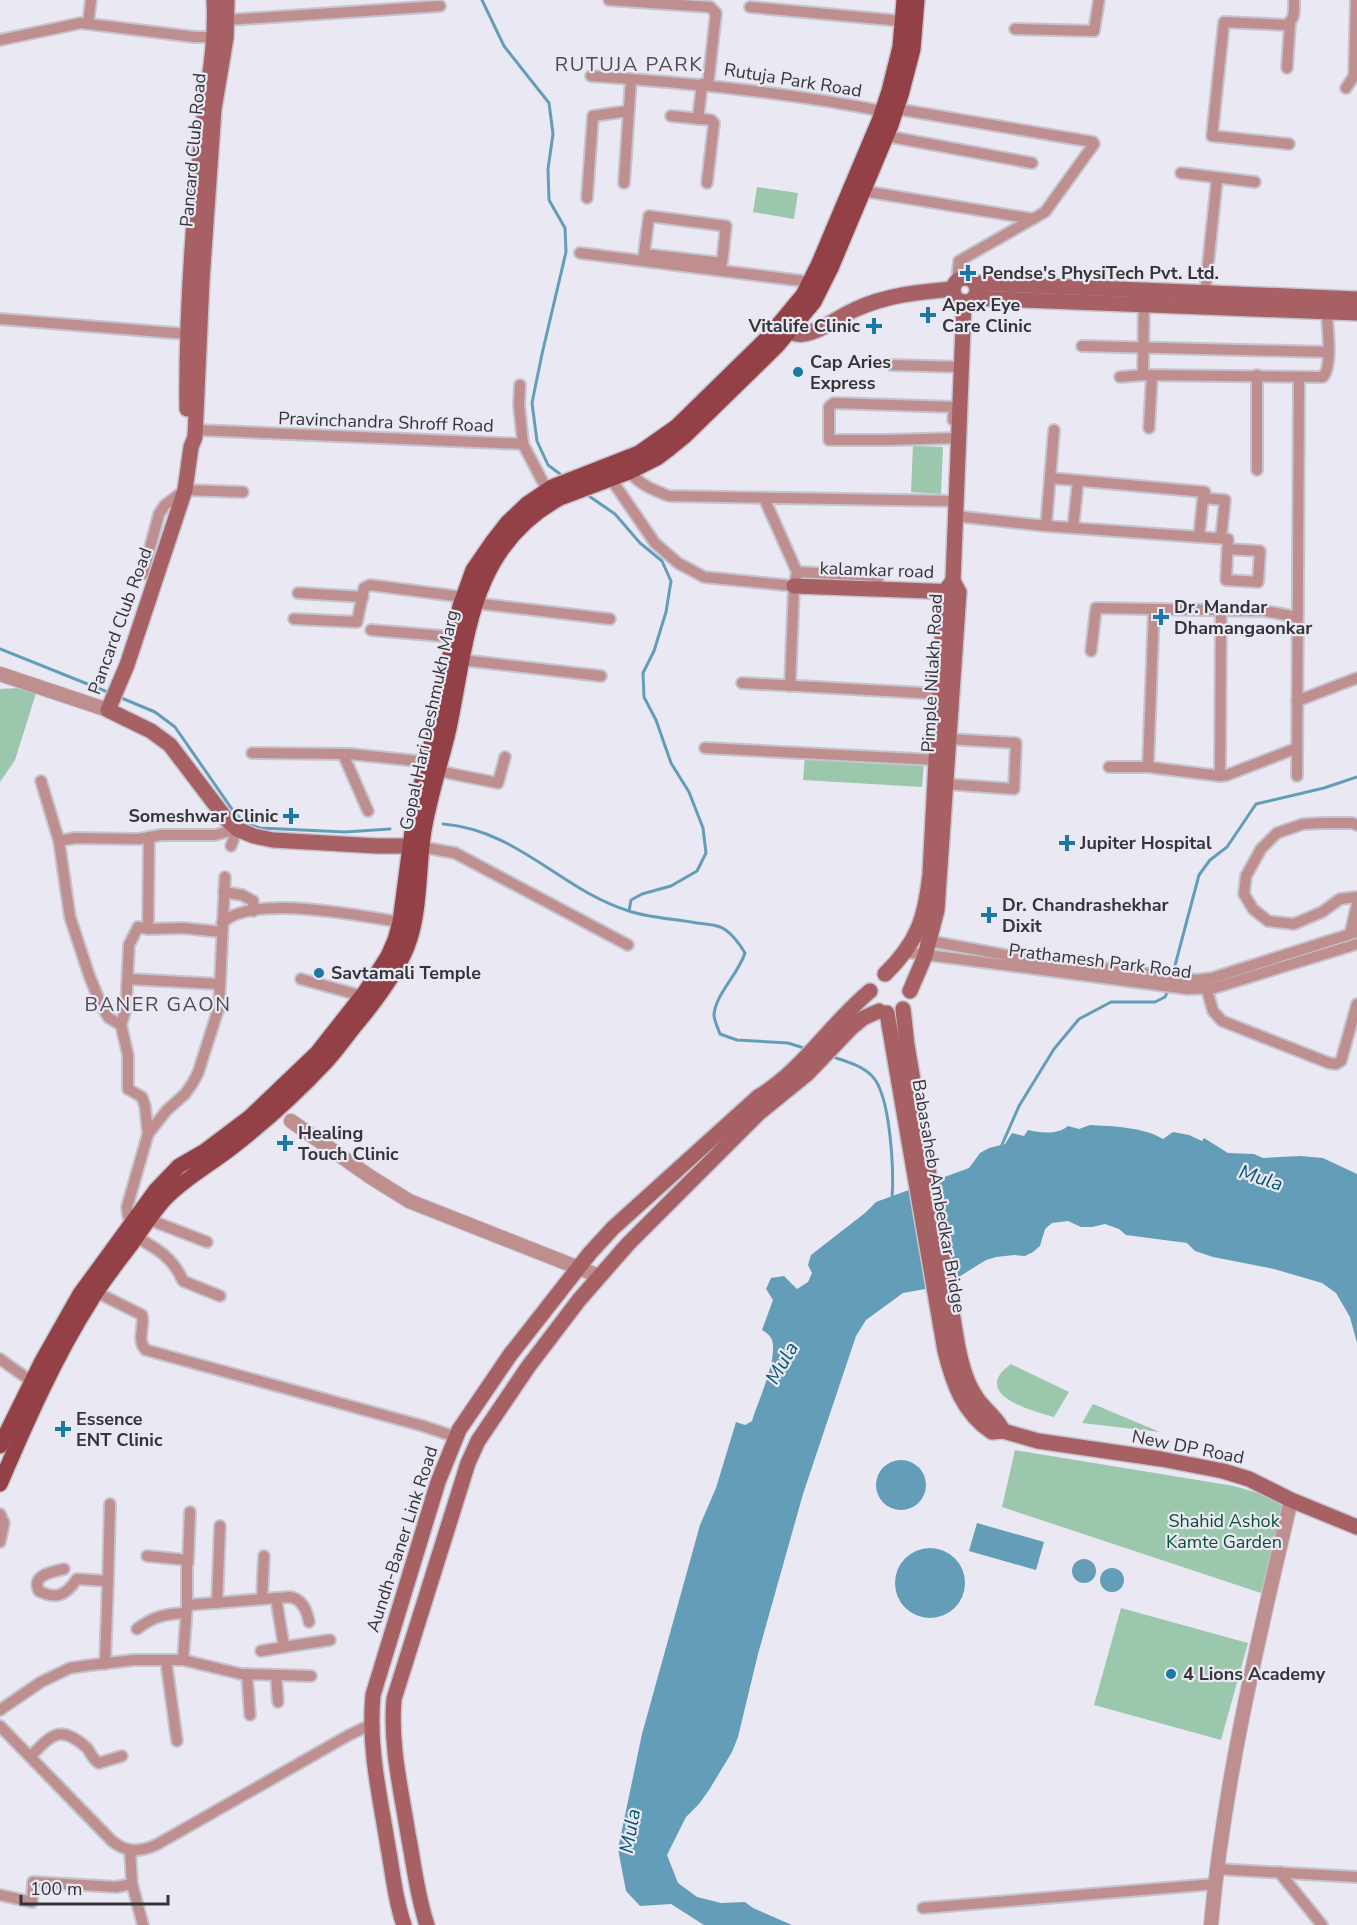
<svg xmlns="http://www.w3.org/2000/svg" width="1357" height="1925" font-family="'Nunito Sans',sans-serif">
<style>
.green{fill:#9bc8ad}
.water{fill:#639db8}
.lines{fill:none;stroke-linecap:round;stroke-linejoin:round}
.stream{stroke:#639db8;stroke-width:3}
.minor-casing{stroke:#c5c4ce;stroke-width:14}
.tertiary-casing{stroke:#c5c4ce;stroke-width:16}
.secondary-casing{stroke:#c5c4ce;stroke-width:18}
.primary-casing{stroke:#c5c4ce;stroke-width:18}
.minor{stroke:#bf8e8f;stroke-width:10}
.tertiary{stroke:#bf8e8f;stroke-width:14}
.secondary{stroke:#a76164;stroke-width:15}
.primary{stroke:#934046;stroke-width:15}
.poi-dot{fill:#1978a5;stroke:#e9e8f3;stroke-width:2}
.labels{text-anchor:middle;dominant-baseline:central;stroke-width:4.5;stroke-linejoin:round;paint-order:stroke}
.street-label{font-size:18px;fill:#353539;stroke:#e9e8f3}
.poi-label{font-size:18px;font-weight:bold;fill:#353539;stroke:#e9e8f3;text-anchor:start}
.park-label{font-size:18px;fill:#094e31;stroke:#e9e8f3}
.neighbourhood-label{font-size:20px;letter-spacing:1.5px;fill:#4b4b54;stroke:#e9e8f3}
.water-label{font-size:20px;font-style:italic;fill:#065673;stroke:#e9e8f3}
</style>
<rect width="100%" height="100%" fill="#e9e8f3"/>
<g class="green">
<path d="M757,187L798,193L794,219L753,212Z"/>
<path d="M913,446L943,447L941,494L911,492Z"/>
<path d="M38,687L15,760L0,782V689Z"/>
<path d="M805,755L924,761L922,787L803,780Z"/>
<path d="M1011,1364L1069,1392L1054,1417C1032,1411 969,1394 1011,1364Z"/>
<path d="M1093,1404L1160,1432L1082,1423Z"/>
<path d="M1015,1450L1234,1486L1285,1501L1261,1593L1002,1507Z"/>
<path d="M1121,1608L1248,1643L1221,1740L1094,1705Z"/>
</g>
<g class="water">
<path d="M1090,1125C1111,1126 1144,1127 1163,1139L1173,1132L1189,1135L1202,1141L1204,1138L1228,1153L1254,1154L1263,1158L1300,1156L1323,1158L1357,1174V1343L1350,1317L1336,1293L1322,1283L1274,1269L1213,1257L1195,1251L1187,1243L1126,1235L1119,1229L1105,1224L1092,1227H1081L1068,1221L1052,1223L1045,1229L1040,1246L1033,1252L1025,1256L1014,1255L996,1257L986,1260L957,1278L931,1288L903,1293L866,1320L856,1336L803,1494L758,1654L738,1737L732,1752L709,1790L699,1804L686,1817L667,1855L678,1883L697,1897L721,1903L745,1902L753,1908L792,1925H704L671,1904L640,1906L626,1891L618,1849L642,1734L700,1525L716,1488L736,1422L745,1425L752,1421C758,1401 778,1359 772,1340C770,1335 767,1333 762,1330L773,1300L766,1289L771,1278L784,1276L797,1289L808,1282L812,1273L808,1265L811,1255L865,1213L876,1202L969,1168L980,1153L989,1148L1005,1144L1012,1133L1024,1136L1028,1130C1040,1133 1058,1135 1068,1126L1079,1129Z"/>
<circle cx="901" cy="1485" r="25"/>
<path d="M977,1523L1044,1542L1036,1570L969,1551Z"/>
<circle cx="930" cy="1583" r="35"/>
<circle cx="1084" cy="1571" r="12"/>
<circle cx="1112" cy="1580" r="12"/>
</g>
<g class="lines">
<g class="stream">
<path d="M482,0L504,46L549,103L553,134L548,169L549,200L565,228L566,252L542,354L532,403L537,441L548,465L564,477"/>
<path d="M586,494L615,514L640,543L662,561L671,581L666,612L654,651L643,673L644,697L656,720L671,763L689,792L703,828L706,853L697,871L671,886L642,894L631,900L629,911"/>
<path d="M0,649L110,693"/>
<path d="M119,697L155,712L175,727L234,812L245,823L260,828L345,832L390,829"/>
<path d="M443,824C518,830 561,890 629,911C650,918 675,919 697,923C704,924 713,924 720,927C729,930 740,944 745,953C739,973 715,995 714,1015C714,1020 718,1028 720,1034L737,1040L788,1043L807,1049"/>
<path d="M1173,973L1199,875L1210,860L1227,847L1256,804L1324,788L1357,777"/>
<path d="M830,1056C845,1061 861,1065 872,1076C891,1095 894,1173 892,1199"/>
<path d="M1001,1147L1019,1106L1054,1049L1079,1019L1111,1002H1155L1165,997L1169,988"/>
</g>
<defs>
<g id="minor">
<path d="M609,0L710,7L716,13L708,85"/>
<path d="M750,7L902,21"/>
<path d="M227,20L440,6"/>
<path d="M88,24L91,0"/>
<path d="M1015,29L1094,31L1099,0"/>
<path d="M0,40L81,23L195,37H219"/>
<path d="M1287,68L1290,23"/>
<path d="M591,76C689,83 785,92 882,111"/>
<path d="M1346,88L1354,76L1356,0"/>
<path d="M897,109L1093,142L1094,144L1045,212L959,261L957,280"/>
<path d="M671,116L711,120L714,123L707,183"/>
<path d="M698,119L702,84"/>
<path d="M886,136L1032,163"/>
<path d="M1289,144L1212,136L1224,22L1285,25C1296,20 1294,10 1294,0"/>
<path d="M1181,173L1255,182"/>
<path d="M624,183L631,79"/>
<path d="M863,191L1033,219"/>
<path d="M587,198L593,116L628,111"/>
<path d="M649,216L726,226L722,263L644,254Z"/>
<path d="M580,253L811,282"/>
<path d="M1205,293L1217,179"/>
<path d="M0,319L187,334"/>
<path d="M1082,346L1328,352"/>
<path d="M891,365L962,367"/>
<path d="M1143,375L1144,298"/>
<path d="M1120,377L1143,375L1323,377C1334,363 1326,324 1327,306"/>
<path d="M520,385L519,405L523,444"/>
<path d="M953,420L954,407L834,403L829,407V440H888L958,438"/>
<path d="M1149,428L1152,375"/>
<path d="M196,430L523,444L547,490"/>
<path d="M1257,470V375"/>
<path d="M629,472C641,485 653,490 669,496L955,501"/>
<path d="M1050,478L1205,492"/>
<path d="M611,479L655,543L678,563L704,577L794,586"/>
<path d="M764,498L797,572L794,586L790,686"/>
<path d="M955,516L1046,526L1228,539L1226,580L1258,582L1260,551L1228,549"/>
<path d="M1046,526L1054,430"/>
<path d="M1073,528L1078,481"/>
<path d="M1199,537L1203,498L1225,500L1221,538"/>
<path d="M797,572L878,576L877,590"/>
<path d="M143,574L159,514L165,505L185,490L243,492"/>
<path d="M298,593L363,597"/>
<path d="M474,603L610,619"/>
<path d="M294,619L357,622L364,588L370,585L463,597"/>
<path d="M371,630L454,637"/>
<path d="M1091,651L1096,608L1265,611L1297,617"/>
<path d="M462,660L601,676"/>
<path d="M742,683L940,694"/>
<path d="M1297,701L1357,678"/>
<path d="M705,748L936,760"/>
<path d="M252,753L350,754L427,762"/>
<path d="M343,754L368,811"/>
<path d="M1109,767H1148L1220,776L1227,775L1297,748"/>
<path d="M1148,767L1154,609"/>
<path d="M438,771L498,783L505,757"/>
<path d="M1220,776L1221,611"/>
<path d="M1297,776L1299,378"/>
<path d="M41,781L59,841L70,917L89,975L102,1007L109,1018L121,1025"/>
<path d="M946,784L1014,789L1016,743L949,739"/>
<path d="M1357,825L1352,823H1324L1303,824L1277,833L1261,849L1246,876L1244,894L1253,909L1268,921L1294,924L1322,912L1340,899L1357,897"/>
<path d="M59,841L75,838L139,839L161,835H215L237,829"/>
<path d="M231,846L237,829"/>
<path d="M422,847L455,853L628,945"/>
<path d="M224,892L242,895L253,901V911"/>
<path d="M222,923C252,893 360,916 400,922"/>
<path d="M148,929L149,837"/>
<path d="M1350,934L1357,904"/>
<path d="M924,940L1016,957L1197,980L1212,978L1357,932"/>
<path d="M905,952L1188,989L1214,988L1357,944"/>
<path d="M128,979L219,984"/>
<path d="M301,979L362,996"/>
<path d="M1205,983L1213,1011L1222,1021L1329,1063L1336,1064L1341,1061L1357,1004"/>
<path d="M148,1134L167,1110L185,1094L192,1084L198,1073L219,1007L225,877"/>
<path d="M150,1220L207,1242"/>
<path d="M138,1224L128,1216L127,1207L148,1134L145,1106L142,1097L128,1089V1055L121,1025L126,1008L129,945L138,927L148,929L183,928L222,932"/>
<path d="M136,1237C158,1249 173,1258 183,1281L220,1296"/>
<path d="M96,1292L142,1315C145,1326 136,1341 146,1350L423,1426L456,1437"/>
<path d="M0,1359L31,1381"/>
<path d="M0,1514L4,1523L0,1542"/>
<path d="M147,1556L187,1560V1605"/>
<path d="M188,1563L190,1512"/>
<path d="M64,1569C52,1572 31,1575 39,1591C57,1600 66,1595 77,1579L108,1581L105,1664"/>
<path d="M108,1581L110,1504"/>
<path d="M276,1598L284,1647L330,1640"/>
<path d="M262,1599L264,1556"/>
<path d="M217,1603L220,1526"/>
<path d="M137,1629C154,1616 165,1614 186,1613"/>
<path d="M261,1651L284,1647"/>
<path d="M183,1660L187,1605L290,1597C302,1599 307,1611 309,1622"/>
<path d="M166,1661L177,1741"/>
<path d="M247,1674L250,1715"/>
<path d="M276,1675L278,1702"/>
<path d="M0,1710L41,1682L70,1668L91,1665L134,1660H183L241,1674L311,1676"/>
<path d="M0,1726L112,1841C127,1853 139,1852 156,1845L349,1735L370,1725"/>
<path d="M31,1756C52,1734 61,1724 87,1748C91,1753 93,1760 99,1763L122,1756"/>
<path d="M1216,1869L1357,1877"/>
<path d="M1279,1872L1322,1925"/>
<path d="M132,1884L143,1925"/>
<path d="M0,1895L32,1902L33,1882L116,1887L132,1884L130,1851"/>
<path d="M923,1908L1215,1884"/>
</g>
<g id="tertiary">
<path d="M0,674L108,710"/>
<path d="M291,1121L369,1176L409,1201L599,1276"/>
<path d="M1211,1925C1224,1781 1258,1640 1291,1500"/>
</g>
<g id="secondary">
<path d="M227,0L226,38L214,109L202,280L195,437L191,447L185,490L127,665L108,710L151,731L170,745L227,820L237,829L254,836L273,840L377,846H409"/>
<circle cx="965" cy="290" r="12"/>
<path d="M975,283L1357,299"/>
<path d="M974,298L1357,313"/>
<path d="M780,324C787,330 794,336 804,334C822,331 838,317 854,310C886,295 918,292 953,289"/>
<path d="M187,409C186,320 192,233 201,145C205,98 217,48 214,0"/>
<path d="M953,581L964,302"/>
<path d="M794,586L956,592"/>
<path d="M885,974C918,942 925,918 930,874L945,591L953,581"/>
<path d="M910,991L925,956L937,910L959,592L953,581"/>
<path d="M903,1009L907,1045L958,1348C962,1366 966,1382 976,1397C984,1410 997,1417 1003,1431"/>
<path d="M887,1013L945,1351C953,1383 963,1413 992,1432L1003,1431L1038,1441L1161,1459L1223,1471L1249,1479L1291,1500L1357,1527"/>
<path d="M404,1925C395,1901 393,1873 388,1847C380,1796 368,1748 373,1695L438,1482L459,1430L510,1355L590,1253L613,1228L758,1097C803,1070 830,1024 870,991"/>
<path d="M427,1925C417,1896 414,1864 408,1834C401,1789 390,1745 394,1699L468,1463L478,1441L528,1367L579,1300L628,1244L759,1113L807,1074L851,1028L863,1018L879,1011"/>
</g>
<g id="primary">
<path d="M0,1446L41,1363L80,1294L156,1190L179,1166L205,1151L250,1117L317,1053L365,992L388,956L395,940L400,922L415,809L435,729L460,606L473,570L493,541L507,523L527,504L552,487L639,453L676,427L768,337L803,295L819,263L879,121L889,91L900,47L904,0"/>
<path d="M0,1484C27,1421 55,1357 92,1299C104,1279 119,1261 133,1242C143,1228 153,1212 165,1199C184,1179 208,1166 230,1149C264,1123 297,1093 326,1062C338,1049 348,1034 359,1021C378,998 396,974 407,947C421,912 418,867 424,830C430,797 440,765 448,733C468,642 467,549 560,498L629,472L657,458L669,449L685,436L777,346L814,302L831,268L891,125L901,95L913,49L917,0"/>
</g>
</defs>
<use href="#minor" class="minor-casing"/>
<use href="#tertiary" class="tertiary-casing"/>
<use href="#secondary" class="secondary-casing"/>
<use href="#primary" class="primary-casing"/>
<use href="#minor" class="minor"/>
<use href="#tertiary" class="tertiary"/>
<use href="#secondary" class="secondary"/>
<use href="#primary" class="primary"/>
</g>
<g class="poi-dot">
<path d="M965 264h6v6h6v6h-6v6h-6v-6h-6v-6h6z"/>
<path d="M925 306h6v6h6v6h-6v6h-6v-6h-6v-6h6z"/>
<path d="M871 317h6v6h6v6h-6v6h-6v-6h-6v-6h6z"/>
<circle cx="798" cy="372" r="6"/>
<path d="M1158 608h6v6h6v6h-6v6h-6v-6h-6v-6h6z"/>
<path d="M288 807h6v6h6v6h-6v6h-6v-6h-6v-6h6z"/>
<path d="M1064 834h6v6h6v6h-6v6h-6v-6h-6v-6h6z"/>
<path d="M986 906h6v6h6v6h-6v6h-6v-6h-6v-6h6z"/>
<circle cx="319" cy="973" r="6"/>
<path d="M282 1134h6v6h6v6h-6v6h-6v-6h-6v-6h6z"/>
<path d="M60 1420h6v6h6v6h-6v6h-6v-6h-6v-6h6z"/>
<circle cx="1171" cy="1674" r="6"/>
</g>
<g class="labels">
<g class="street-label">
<text transform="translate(793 80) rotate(9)">Rutuja Park Road</text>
<text transform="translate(193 150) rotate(-85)">Pancard Club Road</text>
<text transform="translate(386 422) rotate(2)">Pravinchandra Shroff Road</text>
<text transform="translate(877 570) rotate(2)">kalamkar road</text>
<text transform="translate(120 621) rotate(-70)">Pancard Club Road</text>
<text transform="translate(932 673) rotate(-87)">Pimple Nilakh Road</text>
<text transform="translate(429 720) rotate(-78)">Gopal Hari Deshmukh Marg</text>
<text transform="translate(1100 961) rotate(7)">Prathamesh Park Road</text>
<text transform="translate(939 1196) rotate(80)">Babasaheb Ambedkar Bridge</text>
<text transform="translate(1188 1447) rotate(11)">New DP Road</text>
<text transform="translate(402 1539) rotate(-72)">Aundh-Baner Link Road</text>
</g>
<g class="poi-label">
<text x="982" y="273">Pendse's PhysiTech Pvt. Ltd.</text>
<text x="942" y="305">Apex Eye<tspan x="942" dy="21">Care Clinic</tspan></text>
<text x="860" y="326" text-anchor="end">Vitalife Clinic</text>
<text x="810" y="362">Cap Aries<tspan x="810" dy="21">Express</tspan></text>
<text x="1174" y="607">Dr. Mandar<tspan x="1174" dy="21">Dhamangaonkar</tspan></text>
<text x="278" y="816" text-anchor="end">Someshwar Clinic</text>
<text x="1080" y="843">Jupiter Hospital</text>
<text x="1002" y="905">Dr. Chandrashekhar<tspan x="1002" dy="21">Dixit</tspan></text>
<text x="331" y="973">Savtamali Temple</text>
<text x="298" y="1133">Healing<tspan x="298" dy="21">Touch Clinic</tspan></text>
<text x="76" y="1419">Essence<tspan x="76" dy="21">ENT Clinic</tspan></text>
<text x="1183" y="1674">4 Lions Academy</text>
</g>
<g class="park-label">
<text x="1224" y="1521">Shahid Ashok<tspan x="1224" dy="21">Kamte Garden</tspan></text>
</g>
<g class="neighbourhood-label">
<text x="629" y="64">RUTUJA PARK</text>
<text x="158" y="1004">BANER GAON</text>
</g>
<g class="water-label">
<text transform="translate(1261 1178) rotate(18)">Mula</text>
<text transform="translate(782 1363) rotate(-60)">Mula</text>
<text transform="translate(630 1831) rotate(-80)">Mula</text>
</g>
</g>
<path d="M21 1895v9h147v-9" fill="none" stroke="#353539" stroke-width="3"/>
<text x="30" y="1895" font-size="18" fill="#353539" stroke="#e9e8f3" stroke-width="4.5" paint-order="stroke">100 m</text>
</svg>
